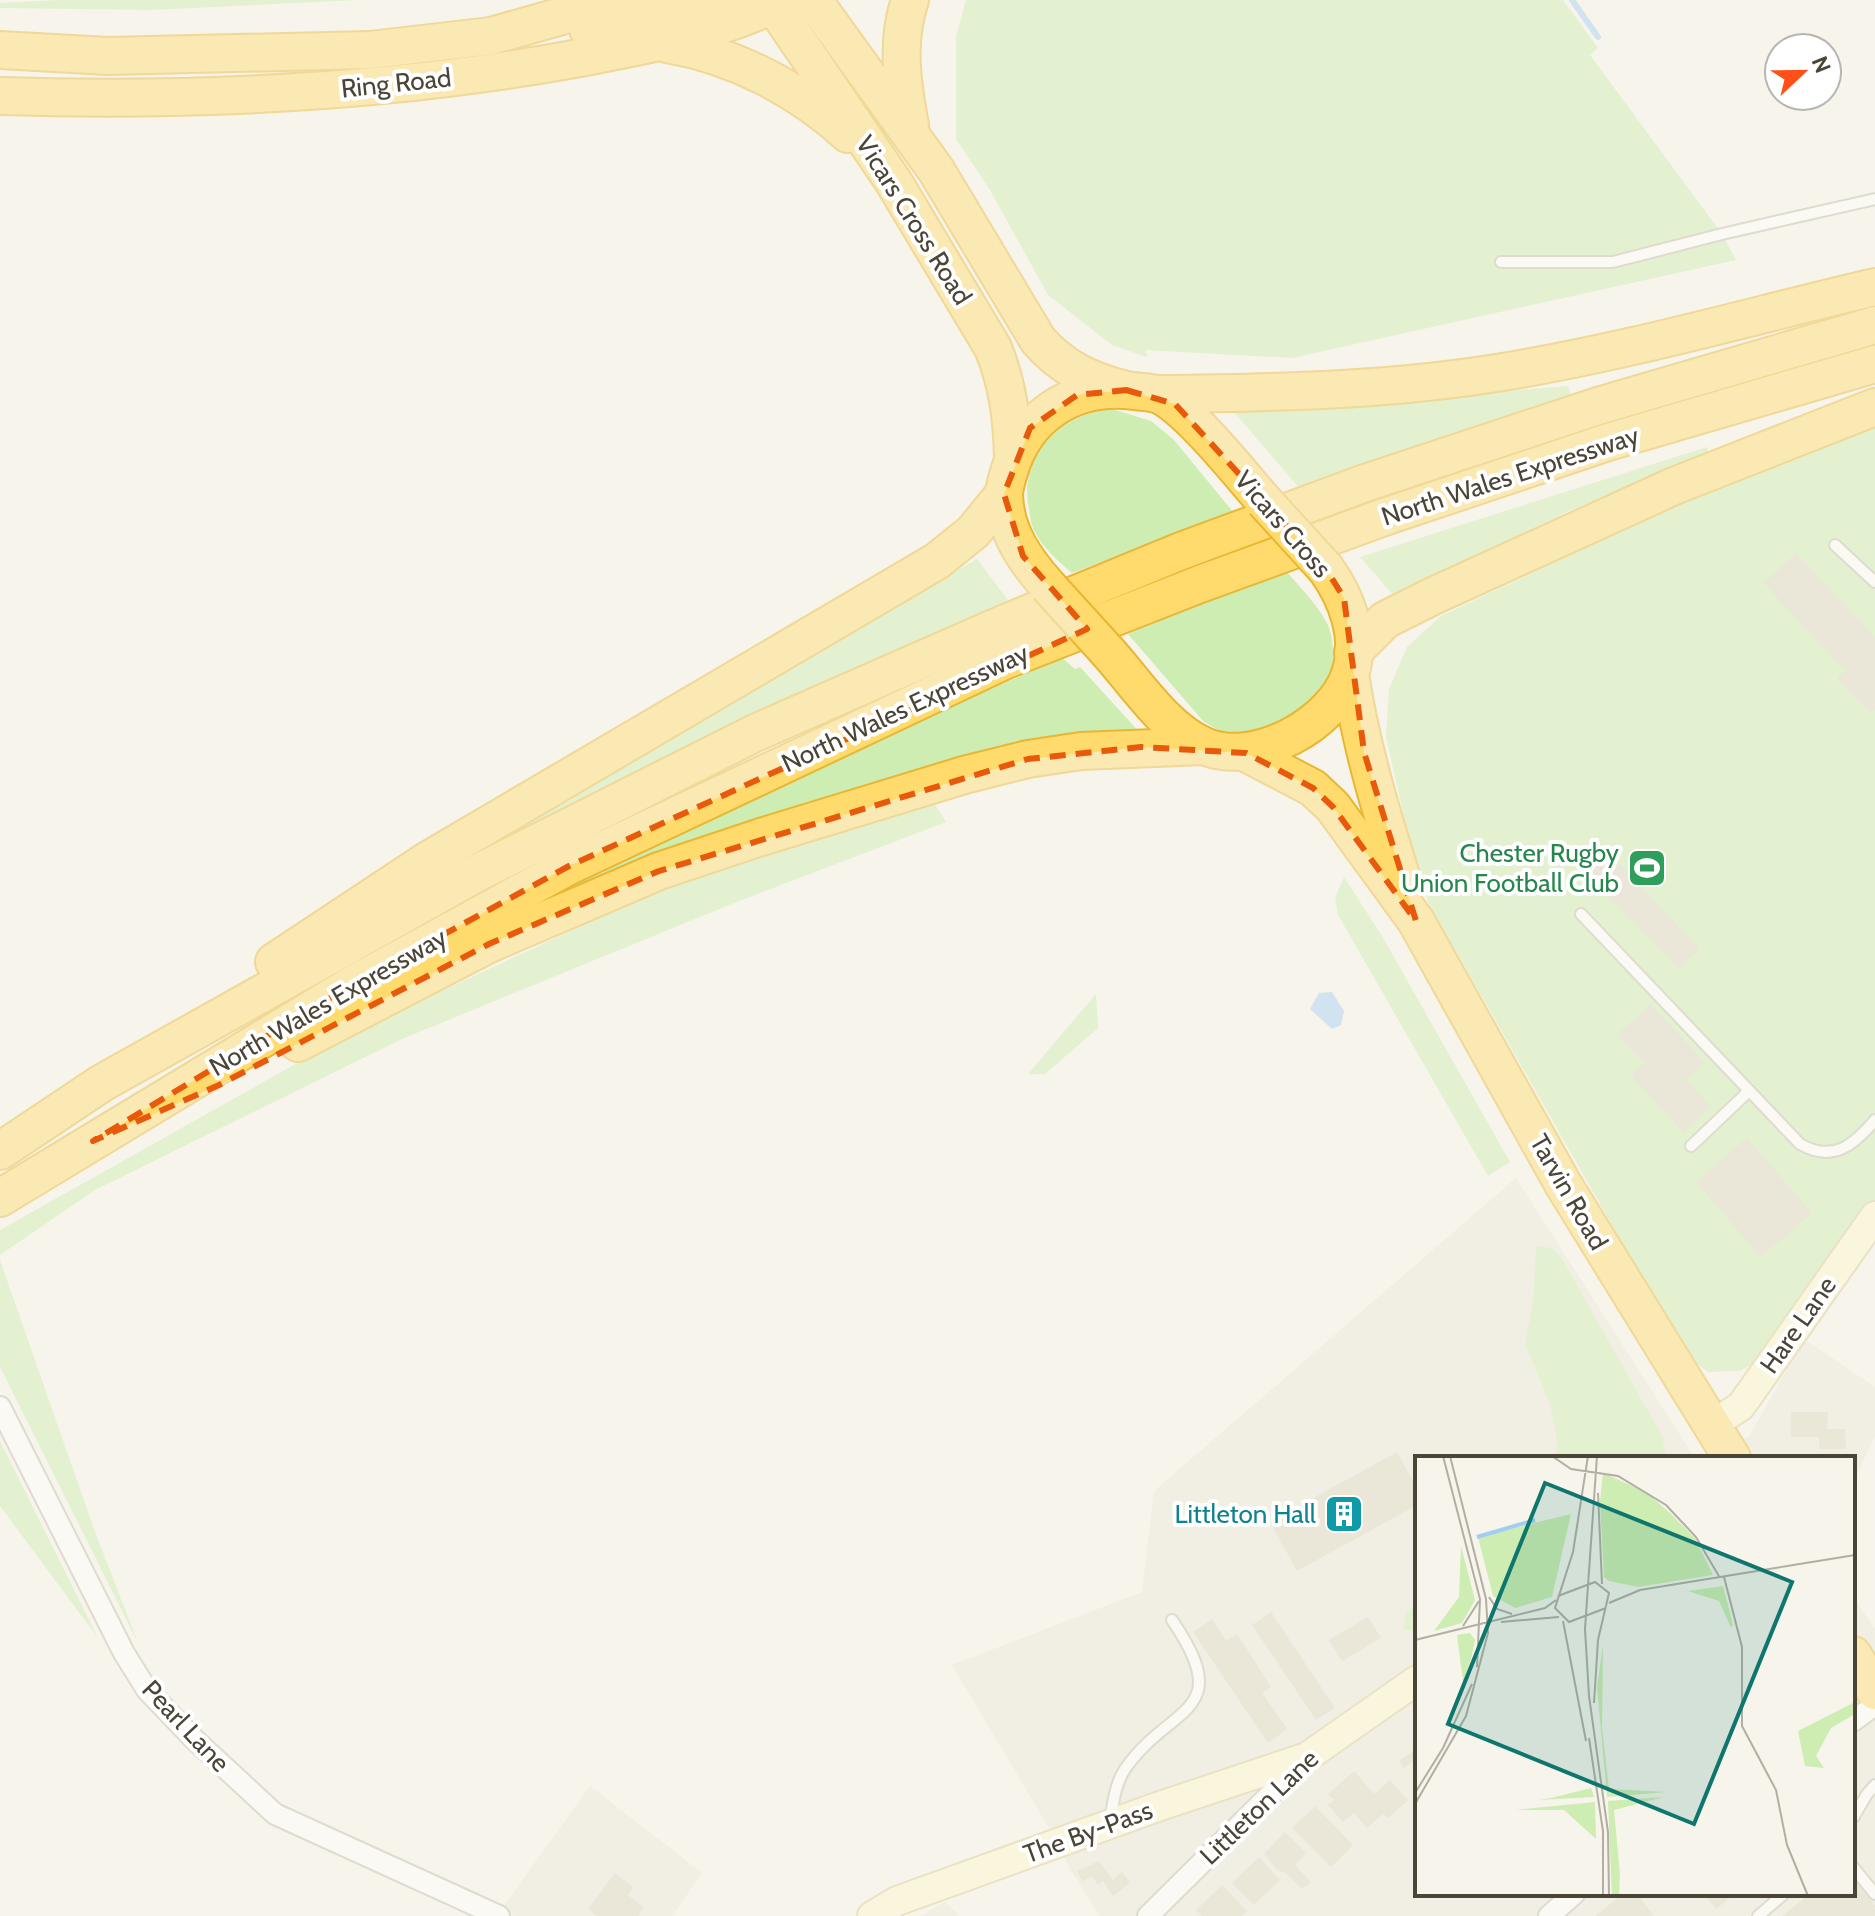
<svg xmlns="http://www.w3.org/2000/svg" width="1875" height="1916" font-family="Cabin,sans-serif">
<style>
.residential{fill:#ebe7d9}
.green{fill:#cdedb2}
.water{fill:#a4cdf6}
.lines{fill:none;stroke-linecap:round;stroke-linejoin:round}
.stream{stroke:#a4cdf6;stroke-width:6}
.building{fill:#dcd4c2}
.lane-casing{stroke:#c3bdac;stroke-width:14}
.street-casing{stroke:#c3bdac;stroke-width:24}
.secondary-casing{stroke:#d9cd98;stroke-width:32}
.highway-casing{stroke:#e8b633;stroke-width:40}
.lane{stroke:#fff;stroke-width:10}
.street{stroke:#fff;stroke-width:20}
.secondary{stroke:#fff7cc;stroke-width:28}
.highway{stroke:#ffdb6d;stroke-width:36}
.highway-bridge-casing{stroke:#e8b633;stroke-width:40;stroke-linecap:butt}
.highway-bridge{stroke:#ffdb6d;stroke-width:36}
.marked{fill:none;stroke:#e8590c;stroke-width:6;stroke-dasharray:16 10;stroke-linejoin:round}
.labels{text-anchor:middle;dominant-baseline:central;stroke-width:8;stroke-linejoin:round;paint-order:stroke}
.street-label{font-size:26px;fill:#4b4538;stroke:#fff}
.leisure-label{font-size:26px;fill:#27864d;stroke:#fff;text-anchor:end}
.culture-label{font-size:26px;fill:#0d838f;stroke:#fff;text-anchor:end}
.inset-river{fill:none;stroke:#a4cdf6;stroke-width:4}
.inset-road{fill:none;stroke:#b2aea3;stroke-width:2}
.view{fill:#0f766e;fill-opacity:0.15;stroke:#0f766e;stroke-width:4}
.inset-edge{fill:none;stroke:#4b4538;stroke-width:4}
</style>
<rect width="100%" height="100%" fill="#f6f4eb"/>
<g class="residential">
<path d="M1516,1178L1694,1457L1749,1437L1804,1339L1875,1387V1436L1853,1482V1458H1417V1894H1853V1597L1875,1629V1916H1100L1070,1869L1049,1828L952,1665L1142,1592L1154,1491Z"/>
<path d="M590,1786L702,1873L672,1916H515L503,1907Z"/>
<path d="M945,1902L960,1916H920Z"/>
</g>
<g class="green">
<path d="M59,0H359L152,10L0,8V3Z"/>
<path d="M966,0H1563L1598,48L1590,55L1722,234L1736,260L1292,358L1145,350L1147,357L1112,345L1048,295L990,190L956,139V37Z"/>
<path d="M1568,386L1572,398L1300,489L1234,412Z"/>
<path d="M1112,409L1151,421L1174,440L1233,512L1072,573C1058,561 1044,549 1035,532C1031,525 1030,516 1029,509C1018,457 1062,412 1112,409Z"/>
<path d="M1875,424V1202L1762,1360L1739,1371L1708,1372L1686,1355L1428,902L1408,834L1386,737L1389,689L1407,647L1441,616L1722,484Z"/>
<path d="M1707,447L1709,453L1567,512L1394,596L1360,557Z"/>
<path d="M977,559L1008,600L785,700L445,876L439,866Z"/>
<path d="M1284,569C1298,585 1327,614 1331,634C1333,647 1335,665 1329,677C1313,713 1259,743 1220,731C1215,729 1209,724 1204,722L1128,634Z"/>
<path d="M1062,658L1075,669L1080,667L1142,735L957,758L740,828L455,952L553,889L818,764Z"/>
<path d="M934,803L946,822L734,903L402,1039L95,1190L0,1255V1230L347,1035L650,894L827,834Z"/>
<path d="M1344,877L1382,936L1510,1162L1488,1176L1338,915L1335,898Z"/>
<path d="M1096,994L1098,1028L1045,1074H1028Z"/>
<path d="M1536,1246L1551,1248L1561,1257L1662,1436L1666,1458H1556L1557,1438L1550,1404L1525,1343L1533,1303Z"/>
<path d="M0,1260L95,1532L139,1645L0,1367Z"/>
<path d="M0,1441L98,1638L0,1506Z"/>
<path d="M1417,1603V1632L1404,1629L1405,1615Z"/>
</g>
<path class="water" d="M1332,992L1344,1011L1341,1025L1332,1029L1310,1009L1319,993Z"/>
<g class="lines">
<path class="stream" d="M1572,0L1598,37"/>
</g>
<g class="building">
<path d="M1796,553L1875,638V709L1871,714L1837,678L1845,671L1764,583Z"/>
<path d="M1597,840L1700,949L1678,968L1574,862Z"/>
<path d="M1650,1004L1705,1062L1686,1080L1711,1107L1684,1132L1631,1075L1644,1063L1617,1035Z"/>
<path d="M1747,1138L1812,1213L1761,1257L1696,1182Z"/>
<path d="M1791,1412H1828L1827,1429H1845L1846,1449H1819V1437H1791Z"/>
<path d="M1397,1452L1417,1488V1505L1297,1571L1270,1522Z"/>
<path d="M1271,1612L1335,1708L1316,1720L1252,1625Z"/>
<path d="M1368,1617L1381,1638L1342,1661L1329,1640Z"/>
<path d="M1212,1619L1226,1641L1237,1634L1271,1687L1262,1693L1287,1729L1268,1743L1193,1632Z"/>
<path d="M1417,1748V1763L1415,1760L1404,1768L1399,1761Z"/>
<path d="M1354,1771L1374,1794L1390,1780L1408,1800L1388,1818L1383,1814L1367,1828L1354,1813L1343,1822L1328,1805L1334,1800L1328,1794Z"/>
<path d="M1315,1806L1353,1845L1331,1867L1292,1828Z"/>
<path d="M1285,1832L1306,1853L1295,1865L1311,1882L1302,1889L1286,1873L1277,1870L1264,1854Z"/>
<path d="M1259,1857L1280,1880L1254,1905L1232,1883Z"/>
<path d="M1099,1861L1113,1880L1122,1872L1130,1883L1113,1896L1103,1881L1098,1885L1092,1876L1082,1881L1077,1871Z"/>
<path d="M615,1873L633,1887L628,1895L644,1907L638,1916H597L588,1909Z"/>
<path d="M1853,1877L1875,1906V1916H1782L1810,1894H1853Z"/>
<path d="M1222,1885L1247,1911L1242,1916H1202L1196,1910Z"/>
<path d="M1623,1894H1637L1654,1916H1595Z"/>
<path d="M1704,1894H1735L1716,1909Z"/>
</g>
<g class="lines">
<defs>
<g id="lane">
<path d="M1501,262H1613L1722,234L1875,199"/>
<path d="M1835,545L1875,582"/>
<path d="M1581,914L1800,1144C1833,1163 1854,1145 1875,1120"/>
<path d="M1691,1146L1749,1091"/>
<path d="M1853,1818L1867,1794L1875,1785"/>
<path d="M1110,1822C1113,1804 1115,1784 1125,1769C1170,1704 1237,1715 1172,1620"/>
<path d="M1853,1867L1875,1894"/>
<path d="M1758,1916L1784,1894"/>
</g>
<g id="street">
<path d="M0,1407L124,1653L147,1690L194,1739L275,1814L499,1916"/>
<path d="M1853,1721L1875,1705"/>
<path d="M1148,1916L1304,1761"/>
<path d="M1549,1916L1574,1894"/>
</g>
<g id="secondary">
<path d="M1712,1425L1741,1406L1875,1216"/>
<path d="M872,1916L897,1901L1160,1806L1307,1757L1417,1680"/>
</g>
<g id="highway">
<path d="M770,0L893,181L993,348C1008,385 1012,418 1013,458"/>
<path d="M813,0L936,170L1038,340C1062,368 1090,381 1126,390"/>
<path d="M588,29L719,0"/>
<path d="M667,44C733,55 799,89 848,134"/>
<path d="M0,50L108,56L370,50L491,36L618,0"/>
<path d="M0,96C196,102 392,93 585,57C653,44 720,32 782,0"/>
<path d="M910,125C902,83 896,41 910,0"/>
<path d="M1156,394C1268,393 1379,391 1490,374C1620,354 1747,317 1875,287"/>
<path d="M1048,586C1025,560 1005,532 1004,495C1004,488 1007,479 1009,472C1025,415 1075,383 1134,391C1141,392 1150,392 1157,394C1187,406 1241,475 1264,501"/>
<path d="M1108,652C1136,683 1165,729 1204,746C1254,768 1334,724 1350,674C1362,638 1347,598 1326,569"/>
<path d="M1353,652L1385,620L1433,596L1674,486L1875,407"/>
<path d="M1350,674C1361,747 1382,815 1404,885"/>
<path d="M1246,753L1313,788L1333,807L1416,921L1563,1184L1732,1458"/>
<path d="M274,962L428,860L937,561L973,532L1004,494"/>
<path d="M298,1043L489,944L659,871L761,837L964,775L1028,759L1081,751L1204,746"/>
<path d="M0,1151L102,1083L477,873L755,733L1003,624L1181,551L1365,483L1598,406L1875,325"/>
<path d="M0,1198L355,983L569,866L1006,660L1200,584L1387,516L1608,442L1875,364"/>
<path d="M1853,1655L1875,1691"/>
</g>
</defs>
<use href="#lane" class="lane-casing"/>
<use href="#street" class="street-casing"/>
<use href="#secondary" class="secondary-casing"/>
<use href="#highway" class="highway-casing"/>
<use href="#lane" class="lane"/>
<use href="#street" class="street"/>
<use href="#secondary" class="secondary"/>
<use href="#highway" class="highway"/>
<defs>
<g id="highway-bridge">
<path d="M1264,501L1326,569"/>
<path d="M1048,586L1108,652"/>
</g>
</defs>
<use href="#highway-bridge" class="highway-bridge-casing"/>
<use href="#highway-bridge" class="highway-bridge"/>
</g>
<path d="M0 0H1875V1916H0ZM1126,390L1175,404L1326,569L1344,598L1364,752L1416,921L1333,807L1313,788L1246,753L1141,747L1028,759L659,871L489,944L219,1085L93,1141L355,983L569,866L1087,629L1023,556L1004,494L1030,428L1077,395Z" fill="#f6f4eb" fill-opacity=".55" fill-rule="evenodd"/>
<path class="marked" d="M1126,390L1175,404L1326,569L1344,598L1364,752L1416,921L1333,807L1313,788L1246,753L1141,747L1028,759L659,871L489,944L219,1085L93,1141L355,983L569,866L1087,629L1023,556L1004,494L1030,428L1077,395Z"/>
<defs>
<symbol id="stadium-square" viewBox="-11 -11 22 22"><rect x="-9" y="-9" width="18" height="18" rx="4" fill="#2e9e5b" stroke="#fff"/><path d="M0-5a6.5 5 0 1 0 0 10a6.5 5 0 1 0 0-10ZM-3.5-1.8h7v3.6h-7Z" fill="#fff"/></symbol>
<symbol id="building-square" viewBox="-11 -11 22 22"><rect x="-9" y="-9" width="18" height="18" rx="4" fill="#0f9aa8" stroke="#fff"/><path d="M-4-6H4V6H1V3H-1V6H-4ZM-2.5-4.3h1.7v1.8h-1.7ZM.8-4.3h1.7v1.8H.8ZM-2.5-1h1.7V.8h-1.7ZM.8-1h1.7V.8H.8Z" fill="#fff"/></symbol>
</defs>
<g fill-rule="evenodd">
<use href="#stadium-square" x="1625" y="846" width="44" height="44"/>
<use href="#building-square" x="1322" y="1492" width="44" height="44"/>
</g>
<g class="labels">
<g class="street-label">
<text transform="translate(396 83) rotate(-6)">Ring Road</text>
<text transform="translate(914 220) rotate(58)">Vicars Cross Road</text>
<text transform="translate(1510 476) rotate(-18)">North Wales Expressway</text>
<text transform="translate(1283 524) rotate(49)">Vicars Cross</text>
<text transform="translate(905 708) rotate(-25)">North Wales Expressway</text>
<text transform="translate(328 1002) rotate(-30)">North Wales Expressway</text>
<text transform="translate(1569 1192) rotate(60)">Tarvin Road</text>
<text transform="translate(1798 1325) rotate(-55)">Hare Lane</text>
<text transform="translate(186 1726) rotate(47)">Pearl Lane</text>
<text transform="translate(1259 1807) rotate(-44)">Littleton Lane</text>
<text transform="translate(1088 1832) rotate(-20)">The By-Pass</text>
</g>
<g class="leisure-label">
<text x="1619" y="853">Chester Rugby<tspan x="1619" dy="30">Union Football Club</tspan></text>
</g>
<g class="culture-label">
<text x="1316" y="1514">Littleton Hall</text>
</g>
</g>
<g transform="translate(1415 1456)">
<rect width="440" height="440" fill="#f6f4eb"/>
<path d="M188,17L231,36L256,58L280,82L298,119L223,131L194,125L189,121L185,45ZM156,58L137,141L100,152L78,140L63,81ZM46,90L60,144L47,167L19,175L44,141ZM308,130L318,169L316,172L304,145L273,135ZM55,177L60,184L56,203L31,275L48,225L42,179ZM188,189L187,271L194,333L252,336L192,341L182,231ZM440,246V258L416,272L401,300L409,312L390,310L383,275ZM176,332L179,341L124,344L136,342ZM249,341L199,354L205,418L204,440H197L193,345ZM180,346L181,383L149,354H100Z" fill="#cdedb2"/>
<path class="inset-river" d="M62,81L120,64"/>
<path class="inset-road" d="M28,0L65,143L62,211M137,0L156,13L203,20L251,49L281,81L305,122M173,0L158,96L140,152L154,166L191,152M182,0L170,173L174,240L193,376L194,440M183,37L187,128M309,121L327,191V270L361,334L372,389L393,440M143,140L180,126L194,137L183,184L179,247M74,141L82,153L97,158M194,147L225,134L440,99M148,165L171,285M86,166L144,161M48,170L64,145M0,184L130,152L141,144M174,282L188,375V440M0,337L28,292L57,228M0,348L51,260L73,177L71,143L35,0"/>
<path class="view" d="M130,27L377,126L279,368L33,268Z"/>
<rect width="440" height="440" class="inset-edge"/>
</g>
<g transform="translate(1803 72) rotate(68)"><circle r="38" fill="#ffffff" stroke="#b7b5af" stroke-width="2"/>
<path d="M0-6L14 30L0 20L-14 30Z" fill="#ff5019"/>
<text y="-12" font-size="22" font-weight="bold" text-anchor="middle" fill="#4b4538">N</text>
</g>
</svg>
